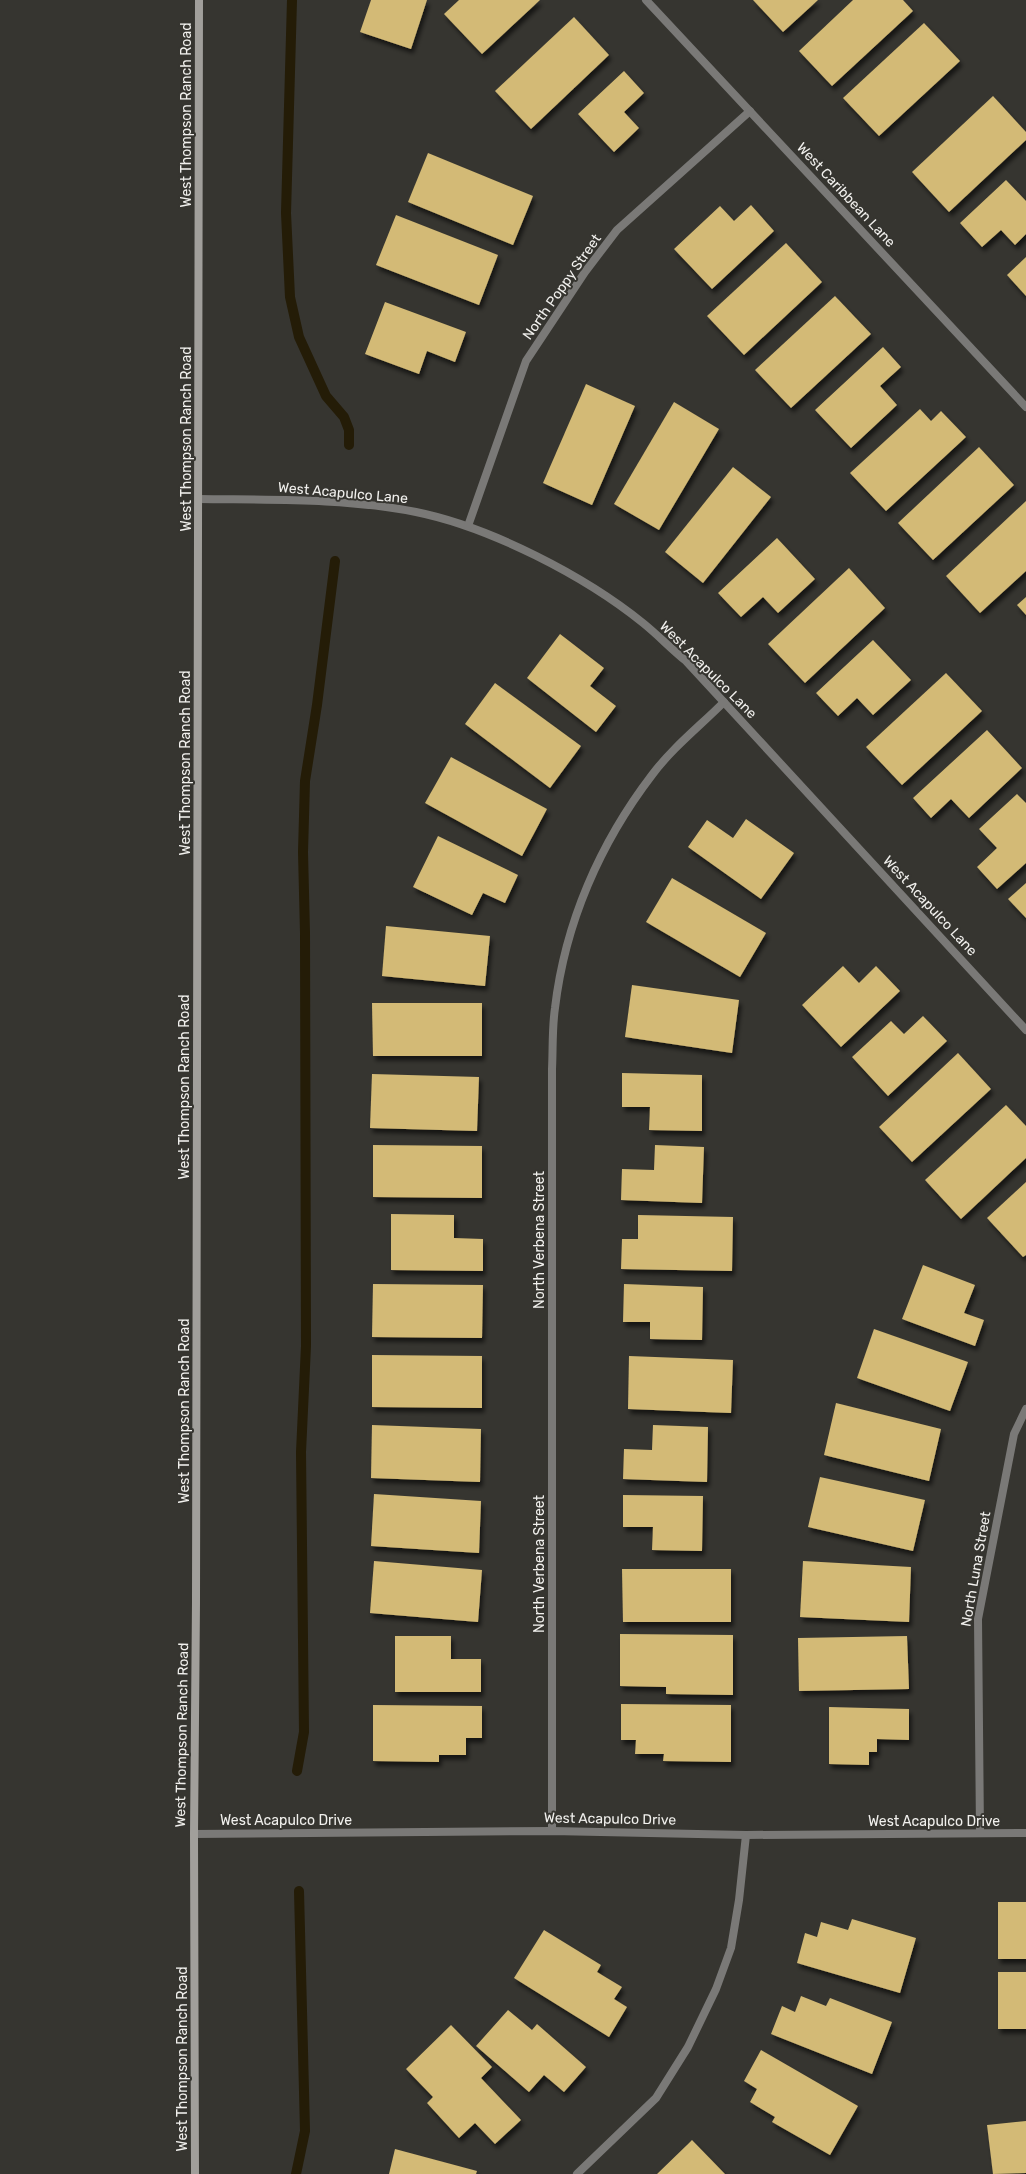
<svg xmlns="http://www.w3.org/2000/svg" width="1026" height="2174" font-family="Rubik,sans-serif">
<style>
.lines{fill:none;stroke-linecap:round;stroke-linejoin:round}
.stream{stroke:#241c07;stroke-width:10}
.building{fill:#d3ba76;filter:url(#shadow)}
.street{stroke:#7a7977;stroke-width:8}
.secondary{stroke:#a19f9b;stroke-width:8}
.labels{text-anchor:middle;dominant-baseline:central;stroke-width:4;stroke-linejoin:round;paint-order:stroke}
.street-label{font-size:14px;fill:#f1f0ed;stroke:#363530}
</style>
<defs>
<filter id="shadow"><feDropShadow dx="2.5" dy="4.5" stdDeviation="2" flood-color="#0009"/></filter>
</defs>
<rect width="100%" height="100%" fill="#363530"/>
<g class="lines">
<g class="stream">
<path d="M292,0L286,213L290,297L299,337L326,396L344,417L349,430V445"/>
<path d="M297,1771L304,1732L301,1452L306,1346L305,933L303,852L305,781L317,705L335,561"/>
<path d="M296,2174L305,2131L299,1891"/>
</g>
</g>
<g class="building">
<path d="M371,0H427L411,49L360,32Z"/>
<path d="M459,0H540L482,54L444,14Z"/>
<path d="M753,0H818L783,32Z"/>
<path d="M853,0H903L913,11L832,86L799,51Z"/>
<path d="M574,17L609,55L531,129L495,91Z"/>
<path d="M924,23L960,61L879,136L843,98Z"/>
<path d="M624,71L644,93L624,112L639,128L614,152L578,114Z"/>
<path d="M993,96L1026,132V140L949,212L912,172Z"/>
<path d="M428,153L533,196L513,245L408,202Z"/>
<path d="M1006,180L1026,201V234L1015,245L1001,230L982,247L960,223Z"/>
<path d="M751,205L774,231L712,289L674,249L720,206L734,221Z"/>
<path d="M396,215L498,255L479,305L376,265Z"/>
<path d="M786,243L822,282L744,355L707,316Z"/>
<path d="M1026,257V296L1007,275Z"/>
<path d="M835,296L871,334L791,408L755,370Z"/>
<path d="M385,302L466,332L455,362L427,351L419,374L365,354Z"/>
<path d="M883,347L901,367L880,386L897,405L851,448L815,410Z"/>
<path d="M586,384L635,406L592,505L543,483Z"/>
<path d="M674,402L719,429L659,530L614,504Z"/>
<path d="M920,409L931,421L941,411L966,437L886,511L850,473Z"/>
<path d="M979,447L1014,485L933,560L898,523Z"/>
<path d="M733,467L771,497L703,583L665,552Z"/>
<path d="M1026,501V571L980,613L946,576Z"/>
<path d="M777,538L815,579L778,613L763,597L741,617L718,593Z"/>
<path d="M849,568L885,608L805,683L768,644Z"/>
<path d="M1026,597V615L1017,605Z"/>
<path d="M560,634L604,668L590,686L616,706L596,732L527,678Z"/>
<path d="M873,640L911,680L873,715L857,698L838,716L816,693Z"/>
<path d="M946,673L982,711L902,785L866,747Z"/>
<path d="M495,683L581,746L550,788L465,724Z"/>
<path d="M987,730L1022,768L969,818L951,799L931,818L913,798Z"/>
<path d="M451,757L547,809L522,856L425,803Z"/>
<path d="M1017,794L1026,803V863L997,889L977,867L997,848L979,829Z"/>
<path d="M746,819L794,853L761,899L688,847L707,820L733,838Z"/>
<path d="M438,836L518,875L505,903L483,893L472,915L413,887Z"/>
<path d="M672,878L766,933L740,977L646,922Z"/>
<path d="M1026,883V918L1008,899Z"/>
<path d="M386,926L490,936L485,986L382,976Z"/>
<path d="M843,966L859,983L876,966L900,991L841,1047L802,1005Z"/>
<path d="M632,985L739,1000L732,1053L625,1037Z"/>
<path d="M372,1003H482V1056H373Z"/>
<path d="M923,1016L947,1041L888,1096L852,1057L891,1021L904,1034Z"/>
<path d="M958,1053L991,1089L912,1162L879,1127Z"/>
<path d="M622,1073L702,1075V1131L649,1130L650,1107H622Z"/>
<path d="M372,1074L479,1077L477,1131L370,1128Z"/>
<path d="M1006,1105L1026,1126V1158L961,1219L925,1180Z"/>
<path d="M373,1145L482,1146V1198L373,1197Z"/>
<path d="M655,1145L704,1147L702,1203L621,1200L622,1169L654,1170Z"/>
<path d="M1026,1182V1255L1023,1257L987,1218Z"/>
<path d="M391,1214L454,1215V1238L483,1239V1271L391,1270Z"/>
<path d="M638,1215L733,1217L732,1271L621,1269L622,1239H638Z"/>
<path d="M923,1265L975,1285L964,1313L984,1320L975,1346L902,1319Z"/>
<path d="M373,1284L483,1285L482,1338L372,1337Z"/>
<path d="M624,1284L703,1287L702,1340L650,1339V1322H623Z"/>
<path d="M874,1329L968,1362L950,1411L857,1378Z"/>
<path d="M372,1355L482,1356V1408L372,1407Z"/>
<path d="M629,1356L733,1360L731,1413L628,1409Z"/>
<path d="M836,1403L941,1429L929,1481L824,1455Z"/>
<path d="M372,1425L481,1429L480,1482L371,1478Z"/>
<path d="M653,1425L708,1427L707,1482L623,1479L624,1449L652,1450Z"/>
<path d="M820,1477L925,1500L913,1551L808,1527Z"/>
<path d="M374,1494L481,1501L479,1553L371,1546Z"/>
<path d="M623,1495L703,1496L702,1551L652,1550L653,1527H623Z"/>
<path d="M374,1561L482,1570L478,1622L370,1613Z"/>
<path d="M803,1561L911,1567L909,1622L800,1617Z"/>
<path d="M622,1569H731V1622H623Z"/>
<path d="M620,1634L733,1635V1695L666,1694V1687L620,1686Z"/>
<path d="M395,1636H451V1659H481V1692H395Z"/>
<path d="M907,1636L909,1689L799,1691L798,1638Z"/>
<path d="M621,1704L731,1705V1762L663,1761L664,1754H635L636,1740H621Z"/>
<path d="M373,1705L482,1706V1738H466V1755H439V1762L373,1761Z"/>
<path d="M829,1707L909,1709V1740L877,1739V1752H869V1765L829,1764Z"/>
<rect x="998" y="1902" width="28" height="57"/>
<path d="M852,1919L916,1938L900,1993L797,1963L805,1933L817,1937L821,1922L848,1930Z"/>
<path d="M544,1930L601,1965L597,1972L622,1987L614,1999L627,2007L609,2037L514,1978Z"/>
<rect x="998" y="1972" width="28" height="57"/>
<path d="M801,1996L826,2006L830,1998L892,2022L872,2074L771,2034L782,2006L795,2012Z"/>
<path d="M508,2010L532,2030L537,2024L586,2067L564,2092L544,2075L529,2092L476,2046Z"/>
<path d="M451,2025L492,2067L481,2078L521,2120L495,2144L475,2123L459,2138L427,2103L433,2097L406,2069Z"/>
<path d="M761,2050L858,2106L830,2155L772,2122L775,2117L750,2102L757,2089L744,2081Z"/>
<path d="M1026,2121V2173L993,2174L987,2125Z"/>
<path d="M692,2140L725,2174H657L687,2145Z"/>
<path d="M395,2149L477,2171L476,2174H389Z"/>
</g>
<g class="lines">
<g class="street">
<path d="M646,0L1026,407"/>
<path d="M199,499C271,500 346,498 416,512C490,527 585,576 643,623C658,635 671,649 686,661L1026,1030"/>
<path d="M468,526L526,361L585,272L617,230L750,111"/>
<path d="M552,1831V1069C553,1049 552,1028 555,1008C565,923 600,843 652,775C672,748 700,726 724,702"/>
<path d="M980,1833L978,1619L1014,1434L1026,1409"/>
<path d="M194,1834L552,1831L746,1835L1026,1833"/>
<path d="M577,2174L656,2098L688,2047L716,1989L731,1948L739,1900L746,1835"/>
</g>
<path class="secondary" d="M195,2174L194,1834L196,1602L199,0"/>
</g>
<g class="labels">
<g class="street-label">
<text transform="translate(186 115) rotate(-90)">West Thompson Ranch Road</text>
<text transform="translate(846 195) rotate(47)">West Caribbean Lane</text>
<text transform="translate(562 287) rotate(-55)">North Poppy Street</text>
<text transform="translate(186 439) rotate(-90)">West Thompson Ranch Road</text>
<text transform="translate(343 493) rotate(5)">West Acapulco Lane</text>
<text transform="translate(708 670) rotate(45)">West Acapulco Lane</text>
<text transform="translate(185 763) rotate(-90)">West Thompson Ranch Road</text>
<text transform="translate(930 906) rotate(47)">West Acapulco Lane</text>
<text transform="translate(184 1087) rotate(-90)">West Thompson Ranch Road</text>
<text transform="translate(539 1240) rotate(-90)">North Verbena Street</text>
<text transform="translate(184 1411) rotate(-90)">West Thompson Ranch Road</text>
<text transform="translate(539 1564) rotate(-90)">North Verbena Street</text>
<text transform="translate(976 1569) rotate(-80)">North Luna Street</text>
<text transform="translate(182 1735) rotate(-89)">West Thompson Ranch Road</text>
<text transform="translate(610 1819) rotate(1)">West Acapulco Drive</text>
<text x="286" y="1820">West Acapulco Drive</text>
<text x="934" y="1821">West Acapulco Drive</text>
<text transform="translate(182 2059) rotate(-90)">West Thompson Ranch Road</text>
</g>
</g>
</svg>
